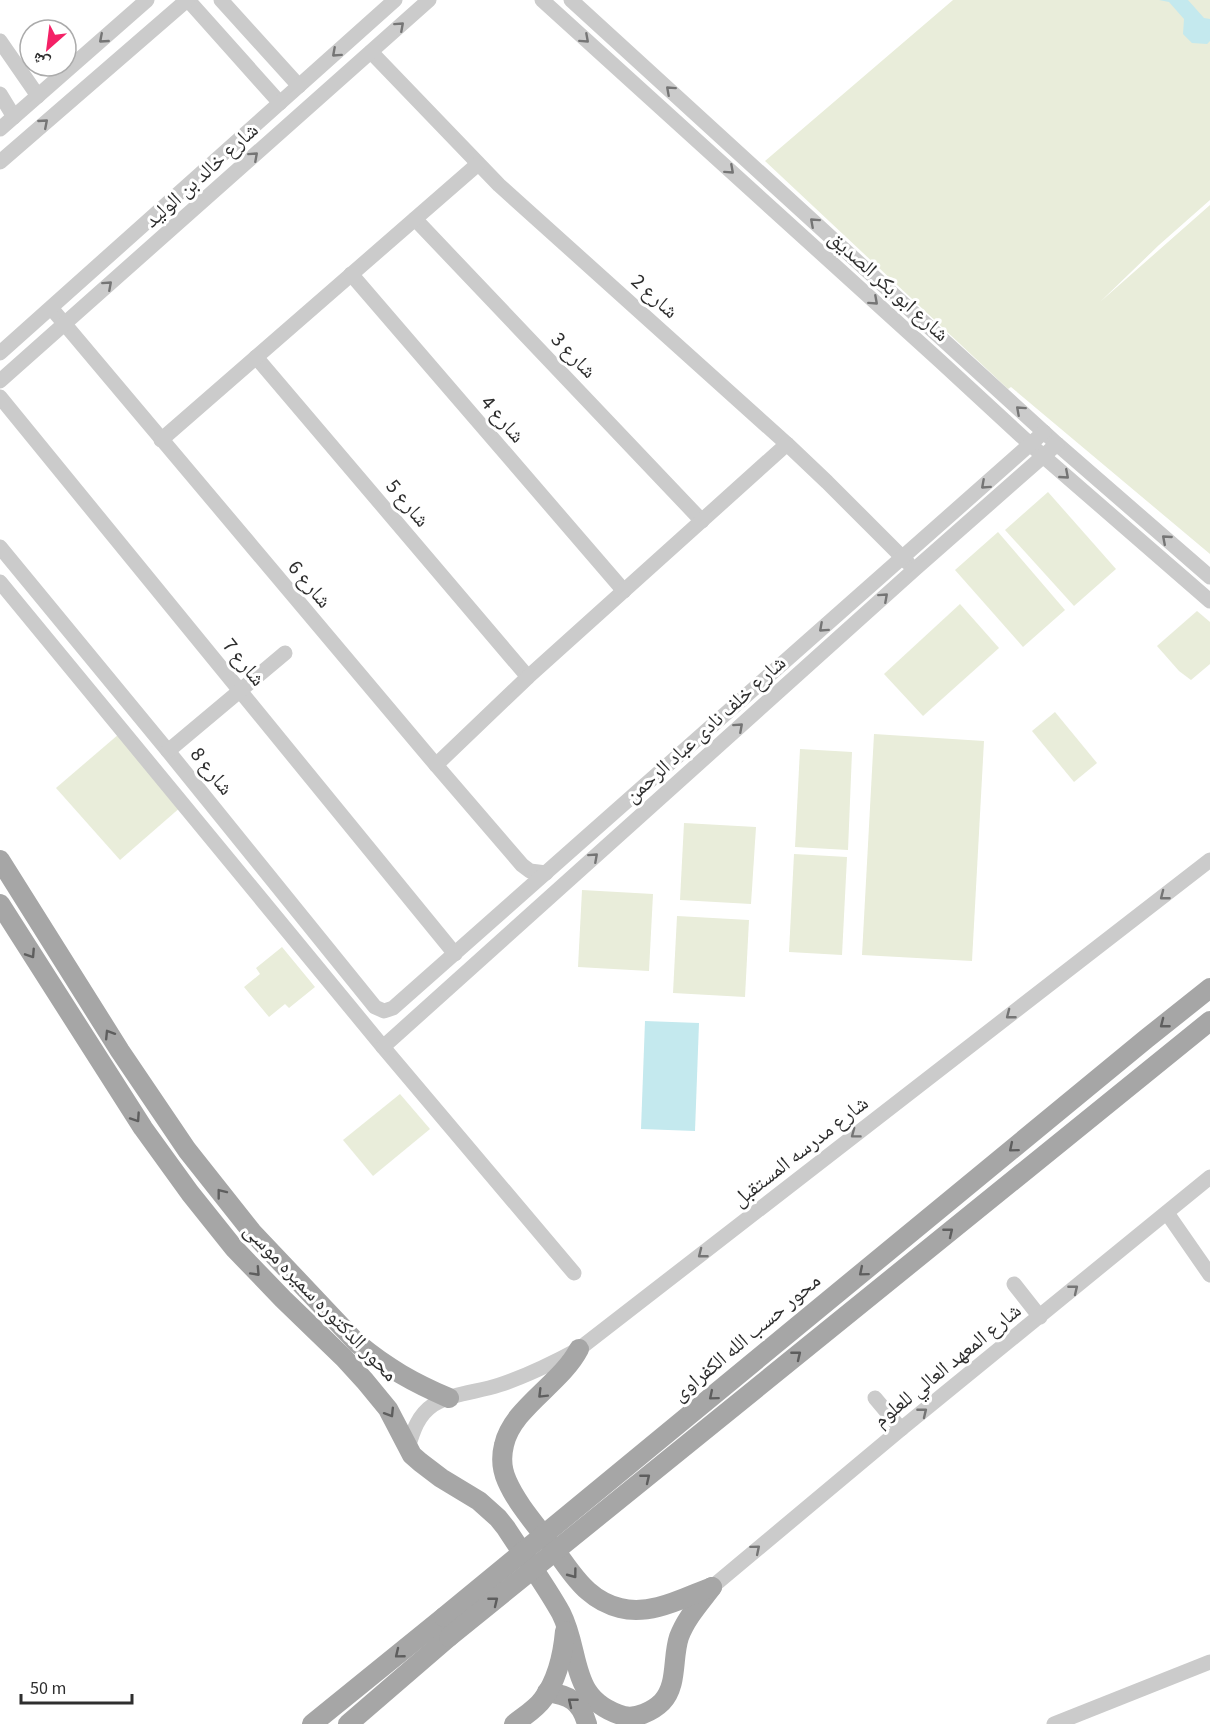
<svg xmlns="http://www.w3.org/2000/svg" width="1210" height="1724" font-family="'Source Sans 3','Noto Naskh Arabic',sans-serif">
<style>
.green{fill:#e9edda}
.water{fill:#c4e9ee}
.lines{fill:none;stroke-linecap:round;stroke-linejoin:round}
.minor{stroke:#cbcbcb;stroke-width:15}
.major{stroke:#a6a6a6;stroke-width:20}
.major-bridge{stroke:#a6a6a6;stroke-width:20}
.oneway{stroke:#757575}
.oneway2{stroke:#5e5e5e}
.labels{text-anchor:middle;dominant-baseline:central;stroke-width:6;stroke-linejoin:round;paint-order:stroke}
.street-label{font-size:21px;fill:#2e2e2e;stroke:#fff}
</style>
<rect width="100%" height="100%" fill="#fff"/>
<g class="green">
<path d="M953,0H1210V200L1159,245L1100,302L1210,205V554L1011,387L1008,389L765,161Z"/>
<path d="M1048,492L1116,569L1074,606L1005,530Z"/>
<path d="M998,532L1065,610L1023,647L955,570Z"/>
<path d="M960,604L999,648L923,716L884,674Z"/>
<path d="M1197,611L1210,622V664L1191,680L1179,671L1157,646Z"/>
<path d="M1055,712L1097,763L1074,782L1032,731Z"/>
<path d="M119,734L182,806L120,860L56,788Z"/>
<path d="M874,734L984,741L972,961L862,955Z"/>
<path d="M800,749L852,752L848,850L795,847Z"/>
<path d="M684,823L756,827L751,904L680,900Z"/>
<path d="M794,854L847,857L842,955L789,952Z"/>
<path d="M582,890L653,894L649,971L578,967Z"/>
<path d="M677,916L749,920L745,997L673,993Z"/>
<path d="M282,947L315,987L289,1008L285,1004L269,1017L244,987L260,974L256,968Z"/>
<path d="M400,1094L430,1129L373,1176L343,1140Z"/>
</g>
<g class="water">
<path d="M1159,0H1188L1204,18L1210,19V41L1207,44L1192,43L1183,34L1184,19L1169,2Z"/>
<path d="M645,1021L699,1023L695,1131L641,1129Z"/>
</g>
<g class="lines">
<g class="minor">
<path d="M188,0L280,103"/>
<path d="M221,0L299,86"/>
<path d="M542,0L940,361L1043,456L1210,601"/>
<path d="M571,0L1057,444L1210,577"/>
<path d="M0,41L38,96"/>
<path d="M371,52L499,185L787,444L827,482L908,563"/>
<path d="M0,94L14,117"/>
<path d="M0,129L147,0"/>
<path d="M0,162L187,0"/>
<path d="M415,219L702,521"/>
<path d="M351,274L624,591"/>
<path d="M52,309L436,765L522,865L530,871L546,873"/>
<path d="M0,353L395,0"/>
<path d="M256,357L528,677"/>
<path d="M0,381L429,0"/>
<path d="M0,397L455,954"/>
<path d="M161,440L478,164"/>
<path d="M0,547L168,751L375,1007L384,1011L393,1008L1044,432"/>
<path d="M0,582L383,1047L574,1273"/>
<path d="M168,751L285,653"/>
<path d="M436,765L528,677L787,444"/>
<path d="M383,1047L915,569L1057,444"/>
<path d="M1167,1213L1210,1275"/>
<path d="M1014,1284L1040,1317"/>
<path d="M875,1398L901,1429"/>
<path d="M408,1448C413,1431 418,1415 433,1405C452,1393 478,1392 499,1385C527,1376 553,1363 579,1349L1210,860"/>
<path d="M712,1587L901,1429L1210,1177"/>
<path d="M1054,1724L1210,1662"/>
</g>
<g class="major">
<path d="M0,860L120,1051L187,1150L252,1232L357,1343C387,1368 414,1383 449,1398"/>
<path d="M0,904L143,1128L190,1193L234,1248L283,1299L344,1358L365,1381L388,1409L412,1455L420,1462L441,1478L479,1501L498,1518L506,1528C524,1556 545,1584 561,1613C582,1654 568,1700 624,1716C636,1719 653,1711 662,1702C678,1685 672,1658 679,1637C686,1618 700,1603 712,1587"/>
<path d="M579,1349C561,1384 512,1408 504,1445C501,1457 502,1470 507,1481C517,1504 536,1525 551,1545C563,1560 573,1578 588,1591C597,1599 608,1605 620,1608C651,1616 683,1598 712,1587"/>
<path d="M547,1692C570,1695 581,1702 587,1724"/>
<path d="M312,1724L444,1617"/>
<path d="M348,1724L449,1637"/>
<path d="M514,1724C524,1716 536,1709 543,1699C557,1680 563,1654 565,1631"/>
</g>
<g class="major-bridge">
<path d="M444,1617L1146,1039L1210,988"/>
<path d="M449,1637L1210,1021"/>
</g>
</g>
<defs><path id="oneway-chevron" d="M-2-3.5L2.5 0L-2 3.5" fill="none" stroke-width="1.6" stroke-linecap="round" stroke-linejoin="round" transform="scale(1.5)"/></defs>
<g class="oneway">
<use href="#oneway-chevron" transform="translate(400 26) rotate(-42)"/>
<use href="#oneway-chevron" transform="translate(103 39) rotate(139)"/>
<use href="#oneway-chevron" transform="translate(585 39) rotate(42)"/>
<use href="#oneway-chevron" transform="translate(336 53) rotate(138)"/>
<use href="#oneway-chevron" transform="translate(670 90) rotate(-138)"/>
<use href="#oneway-chevron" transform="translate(44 123) rotate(-41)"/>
<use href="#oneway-chevron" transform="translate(254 156) rotate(-42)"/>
<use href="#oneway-chevron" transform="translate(730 170) rotate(42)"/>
<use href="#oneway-chevron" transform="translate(814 222) rotate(-138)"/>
<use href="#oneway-chevron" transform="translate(108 285) rotate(-42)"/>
<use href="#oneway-chevron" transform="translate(874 301) rotate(42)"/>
<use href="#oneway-chevron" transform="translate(1020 410) rotate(-138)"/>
<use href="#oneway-chevron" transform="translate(1065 475) rotate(41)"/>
<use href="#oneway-chevron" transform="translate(985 485) rotate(138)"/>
<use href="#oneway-chevron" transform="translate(1166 539) rotate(-139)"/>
<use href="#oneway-chevron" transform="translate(884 597) rotate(-42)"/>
<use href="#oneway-chevron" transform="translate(823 628) rotate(138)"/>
<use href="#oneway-chevron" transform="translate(739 727) rotate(-42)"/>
<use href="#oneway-chevron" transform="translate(594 857) rotate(-42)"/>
<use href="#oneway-chevron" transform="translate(1164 896) rotate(142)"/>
<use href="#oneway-chevron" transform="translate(1010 1015) rotate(142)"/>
<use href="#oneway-chevron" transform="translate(855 1134) rotate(143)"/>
<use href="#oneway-chevron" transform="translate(702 1254) rotate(142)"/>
<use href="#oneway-chevron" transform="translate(1074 1289) rotate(-39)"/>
<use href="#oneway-chevron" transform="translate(923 1412) rotate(-39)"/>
<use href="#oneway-chevron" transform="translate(756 1549) rotate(-40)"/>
</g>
<g class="oneway2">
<use href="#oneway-chevron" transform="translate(31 954) rotate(57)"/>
<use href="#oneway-chevron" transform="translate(1164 1024) rotate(142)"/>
<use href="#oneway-chevron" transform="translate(109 1034) rotate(-122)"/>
<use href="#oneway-chevron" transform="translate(136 1118) rotate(56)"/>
<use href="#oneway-chevron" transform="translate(1013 1148) rotate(140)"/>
<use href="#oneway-chevron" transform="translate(221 1193) rotate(-128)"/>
<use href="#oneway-chevron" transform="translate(949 1232) rotate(-39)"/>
<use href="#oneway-chevron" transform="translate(256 1272) rotate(47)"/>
<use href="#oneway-chevron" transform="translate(863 1272) rotate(140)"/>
<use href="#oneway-chevron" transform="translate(797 1355) rotate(-39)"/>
<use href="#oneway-chevron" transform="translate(542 1394) rotate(135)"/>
<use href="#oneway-chevron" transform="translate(713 1396) rotate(140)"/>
<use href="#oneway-chevron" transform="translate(390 1413) rotate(58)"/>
<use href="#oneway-chevron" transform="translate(646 1478) rotate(-39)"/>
<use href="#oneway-chevron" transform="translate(573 1574) rotate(53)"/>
<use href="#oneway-chevron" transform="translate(494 1601) rotate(-39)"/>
<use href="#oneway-chevron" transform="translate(399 1654) rotate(141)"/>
<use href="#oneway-chevron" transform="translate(572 1702) rotate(-141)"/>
</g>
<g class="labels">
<g class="street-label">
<text transform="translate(201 175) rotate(-42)">شارع خالد بن الوليد</text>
<text transform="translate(889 286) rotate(42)">شارع ابو بكر الصديق</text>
<text transform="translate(655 296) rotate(42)">شارع 2</text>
<text transform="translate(574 355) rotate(46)">شارع 3</text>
<text transform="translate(503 419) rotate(49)">شارع 4</text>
<text transform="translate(408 503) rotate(50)">شارع 5</text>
<text transform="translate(310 584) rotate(50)">شارع 6</text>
<text transform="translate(244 662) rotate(51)">شارع 7</text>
<text transform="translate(705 729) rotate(-42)">شارع خلف نادى عباد الرحمن</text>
<text transform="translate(212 771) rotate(51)">شارع 8</text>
<text transform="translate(800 1151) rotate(-38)">شارع مدرسه المستقبل</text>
<text transform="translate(321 1302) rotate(46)">محور الدكتوره سميره موسى</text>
<text transform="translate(746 1337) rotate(-40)">محور حسب الله الكفراوى</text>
<text transform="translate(947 1365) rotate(-39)">شارع المعهد العالي للعلوم</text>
</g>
</g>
<g transform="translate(48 48) rotate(208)"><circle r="28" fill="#ffffff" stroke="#ababab" stroke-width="1.5"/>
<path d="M0-4.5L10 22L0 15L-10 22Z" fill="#f42166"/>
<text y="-9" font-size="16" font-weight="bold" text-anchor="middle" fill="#2e2e2e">ش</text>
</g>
<path d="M21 1694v9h111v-9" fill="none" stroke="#2e2e2e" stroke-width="3"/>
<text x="30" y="1694" font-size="18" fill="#2e2e2e" stroke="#ffffff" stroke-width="4.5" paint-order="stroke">50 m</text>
</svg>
